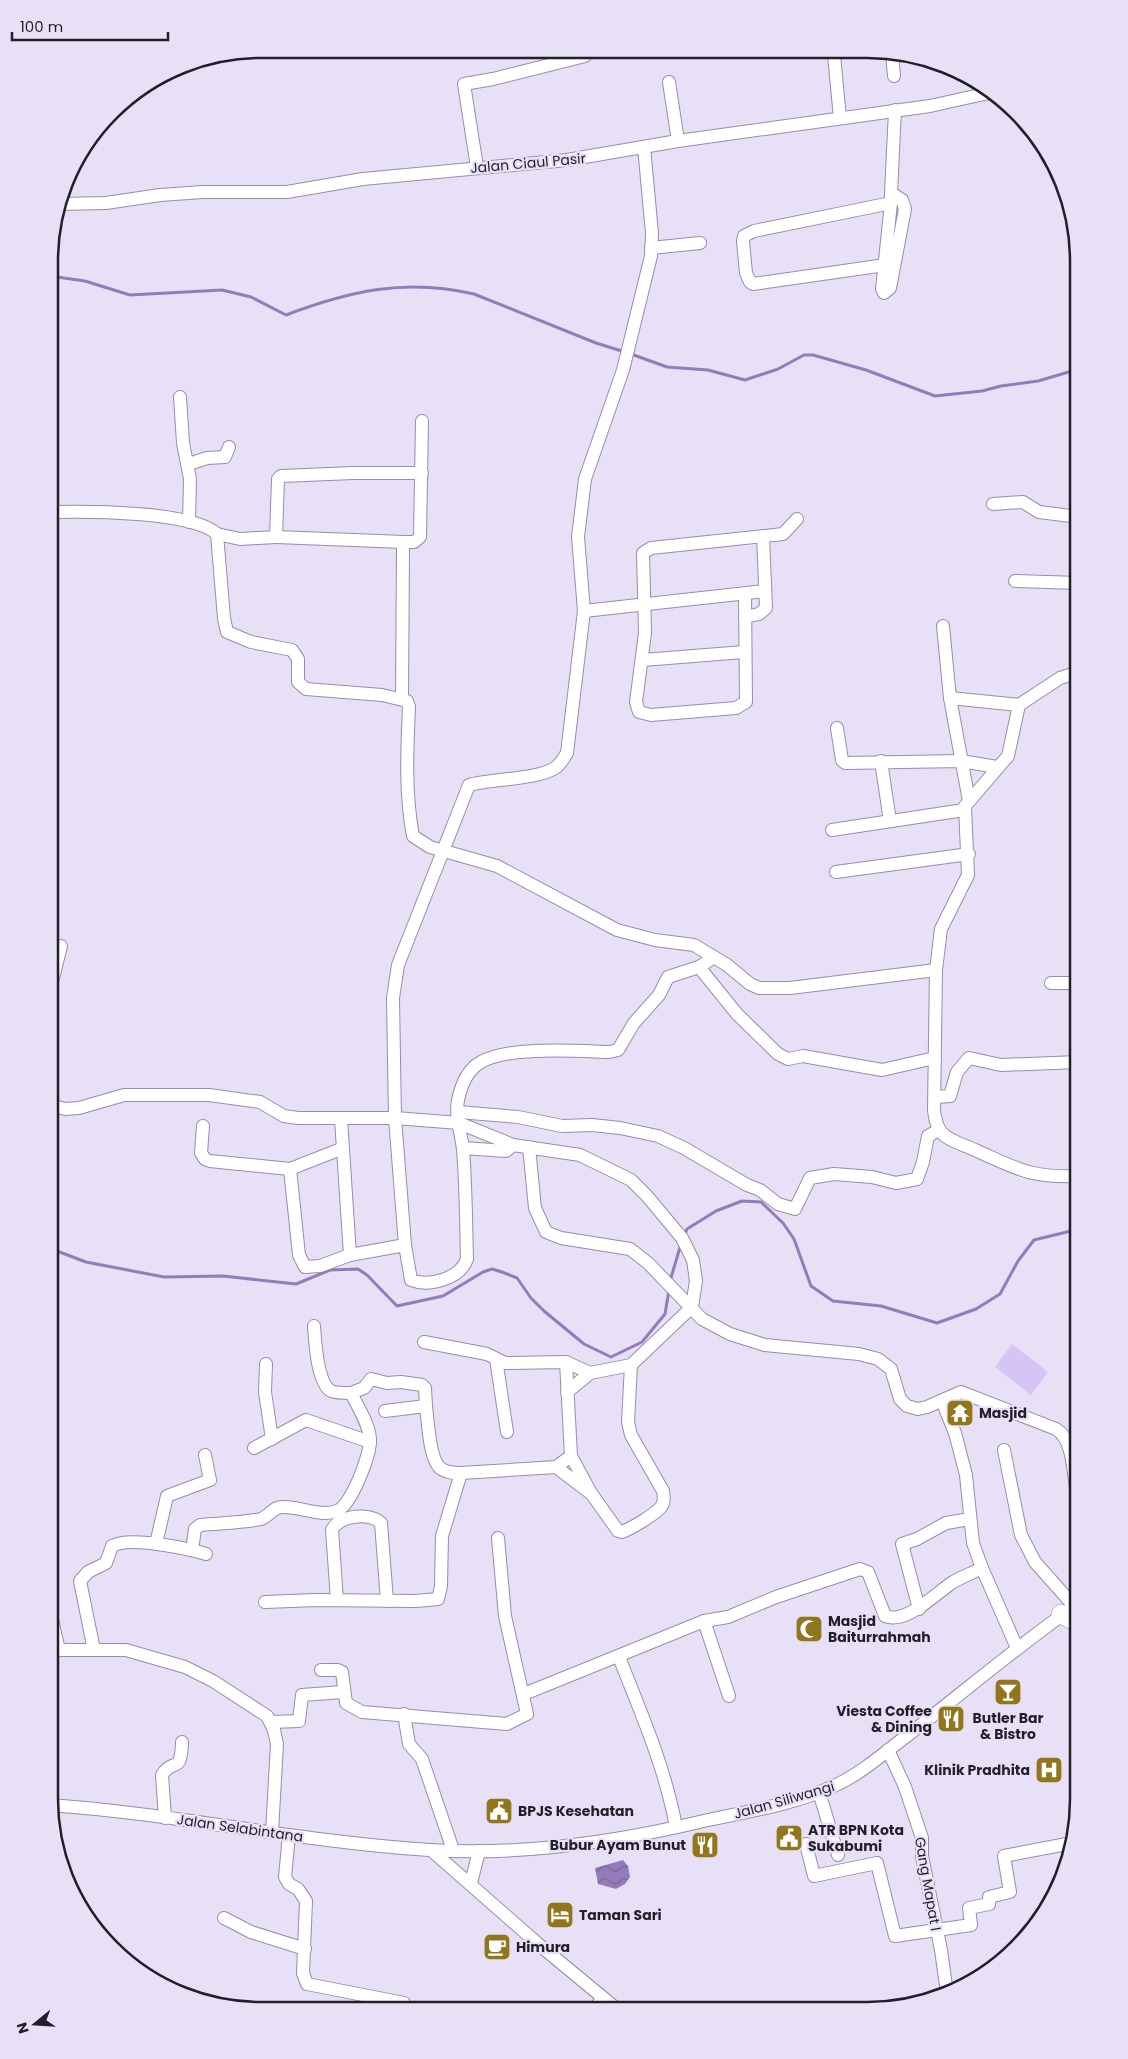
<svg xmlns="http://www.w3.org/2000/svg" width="1128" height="2059" font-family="Poppins,sans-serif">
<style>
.grass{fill:#d6c4f7}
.water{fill:url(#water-waves)}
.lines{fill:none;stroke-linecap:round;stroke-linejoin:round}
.stream{stroke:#947cbb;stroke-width:3}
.minor-casing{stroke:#968ea4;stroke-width:14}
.highway-casing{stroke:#968ea4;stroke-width:20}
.minor{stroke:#fff;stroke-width:12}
.highway{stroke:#fff;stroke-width:19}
.labels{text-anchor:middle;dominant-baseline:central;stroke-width:4.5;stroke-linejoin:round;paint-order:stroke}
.street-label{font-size:14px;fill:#221f28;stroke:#e8e0f7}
.poi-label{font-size:14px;font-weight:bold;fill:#221f28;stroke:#e8e0f7;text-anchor:start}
.rim{fill:none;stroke:#221f28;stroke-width:2.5}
</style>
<defs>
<pattern id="water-waves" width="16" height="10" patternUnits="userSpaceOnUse" patternTransform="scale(1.25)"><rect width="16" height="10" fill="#947cbb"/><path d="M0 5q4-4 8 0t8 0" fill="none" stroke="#786598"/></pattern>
</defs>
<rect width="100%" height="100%" fill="#e8e0f7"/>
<path class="grass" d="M1012,1344L1048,1372L1031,1395L995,1367Z"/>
<path class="water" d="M623,1860L628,1866L630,1877L625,1884L616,1889L598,1884L595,1868Z"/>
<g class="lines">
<g class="stream">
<path d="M50,276L85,281L130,295L222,290L251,297L286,315C349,291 406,278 474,294L596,343L625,352"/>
<path d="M631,354L667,367L708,370L745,380L778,369L804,355H813L866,370L935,396L982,391L1001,386L1038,381L1079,369"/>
<path d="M684,1236L687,1229L716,1211L742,1201L761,1202L783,1223L794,1239L811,1286L833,1301L881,1306L937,1323L976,1309L1000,1294L1018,1261L1034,1240L1079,1229"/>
<path d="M49,1248L86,1262L164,1277L223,1276L296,1284L330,1270L358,1269L367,1275L397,1306L443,1296L483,1272L492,1269L502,1272L517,1278L531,1298L544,1311L584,1344L611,1357L642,1342L665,1314L669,1290"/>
<path d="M670,1281L681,1244"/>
</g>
<defs>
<g id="minor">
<path d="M892,53L894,76"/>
<path d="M834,55L840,118"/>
<path d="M669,82L678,141"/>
<path d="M991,93L1015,110"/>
<path d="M644,147L652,233L651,256L623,370L585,479L578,537L584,611L567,753C563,759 561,764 555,768C539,779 491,779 469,785L398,965L393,998L395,1118L405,1245L411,1280C429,1287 460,1279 467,1259C466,1223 466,1186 463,1149C461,1133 455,1116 458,1100C461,1086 468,1069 481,1062C509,1046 576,1051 609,1052L618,1050L634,1023L659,995L668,977L699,967L714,957"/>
<path d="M477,167L464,84L493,79L585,56"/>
<path d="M891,193L902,200L905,209L890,288L884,293L882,289L891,203V193L895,110"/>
<path d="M59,204L106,203L160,195L203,192H287L363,179L567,160L678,141L930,106L993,92"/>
<path d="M651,248L700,243"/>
<path d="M885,265L753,284L750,282L746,273L743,241L744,236L754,231L891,203"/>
<path d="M180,397L183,443L190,479L189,522"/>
<path d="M189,464L207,458L225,457L229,447"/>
<path d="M993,504L1023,502L1039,512L1079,517"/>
<path d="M50,512C85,511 193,511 217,534L224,618L227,632L251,642L292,650L298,659V682L306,689L382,695L407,701L409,707C407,750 405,794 413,836L430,847L497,866L617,930L655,940L694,945L727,965L750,984L759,988H790L936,970"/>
<path d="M217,534L240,539L276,537L278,479L281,476L353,473H422"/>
<path d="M276,537L404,542"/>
<path d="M1015,581L1079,583"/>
<path d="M1077,583L1079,536"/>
<path d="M745,594L746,702L736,708L651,715L639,712L636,702L645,633L643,553L651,548L783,534L797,519"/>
<path d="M584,611L765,591"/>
<path d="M745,617L759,614L766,608L763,536"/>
<path d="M943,626L950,698L969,801"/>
<path d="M643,660L744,652"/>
<path d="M402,698L403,548L404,542H414L420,537L422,421"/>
<path d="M950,698L1019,705"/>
<path d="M837,728L842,760L845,763L961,761L997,767"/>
<path d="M881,761L890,821"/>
<path d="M832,830L964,810"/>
<path d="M836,872L969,854"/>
<path d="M699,967L737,1014L778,1054L788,1059L803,1056L882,1070L930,1059L935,1060"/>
<path d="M1051,983H1079"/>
<path d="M50,990L61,946"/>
<path d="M935,1097L950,1096L957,1072L969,1058L1001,1065L1079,1062"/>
<path d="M50,1105L65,1109L79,1108L124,1095H209L260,1102L284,1116L298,1118H395L459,1123L513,1145L580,1155L631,1180L647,1196L682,1238L693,1260L696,1281L692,1307L631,1365L590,1373L567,1392"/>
<path d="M458,1112L518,1117L562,1126L592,1125L620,1128L658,1136L684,1148L747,1185L760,1190L778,1204L795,1209L810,1178L834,1174L872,1177L896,1183L917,1179L923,1162L928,1136L939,1130"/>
<path d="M341,1119L350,1255"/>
<path d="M203,1126L201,1153L205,1159L210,1161L290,1169L341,1149"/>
<path d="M529,1147L535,1208L546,1232L561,1238L630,1249L648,1263L702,1319L730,1334L765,1345L859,1354L878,1359L891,1369L900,1399L907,1406L918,1409L927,1407L961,1392L1056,1429C1076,1441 1072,1480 1079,1502"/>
<path d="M463,1148L506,1151L513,1145"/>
<path d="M290,1169L299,1255L305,1267L320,1266L350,1255L405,1245"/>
<path d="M1079,1176C1030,1178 1018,1169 975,1150C965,1145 948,1141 941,1132C936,1125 935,1118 934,1110L936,970L941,929L968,875L965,806L1008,756L1019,705L1060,678L1079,672"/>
<path d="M314,1326C315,1340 317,1383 331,1391C336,1393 346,1393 351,1393"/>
<path d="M424,1342L487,1354L505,1363L566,1362L590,1373"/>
<path d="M496,1359L507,1432"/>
<path d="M266,1364L265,1392L272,1439"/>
<path d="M942,1401L955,1433L966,1475L973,1543L982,1568L1017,1648"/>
<path d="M385,1411L426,1406C428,1421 429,1456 439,1467C445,1473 454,1473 461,1473"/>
<path d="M254,1448L306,1420L370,1442"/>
<path d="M1004,1450L1021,1535L1035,1562L1074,1606"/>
<path d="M571,1456L591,1493L618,1531L622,1532C632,1528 654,1515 661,1507C665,1502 664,1496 663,1491L631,1435L628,1422L631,1365"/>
<path d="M556,1467L589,1492"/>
<path d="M156,1544L167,1496L210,1480L205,1455"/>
<path d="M192,1550L195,1529L200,1525C220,1523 242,1523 261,1519C270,1516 273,1506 284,1507C302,1507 320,1517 337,1511C351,1506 371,1454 370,1439C369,1424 358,1407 351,1393L364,1388L371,1379L387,1383L401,1382L422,1385L425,1388L426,1406"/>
<path d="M337,1600L332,1530C340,1515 369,1512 381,1523L387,1601"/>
<path d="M265,1602L316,1600L416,1601L438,1599L441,1586L442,1536L461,1473L556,1467L571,1456L566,1362"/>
<path d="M49,1607L59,1650"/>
<path d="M919,1609L902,1544L917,1539L946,1523L970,1519"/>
<path d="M704,1621L729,1696"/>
<path d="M94,1650L80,1581L88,1572L106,1563L112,1546C129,1536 186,1548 206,1554"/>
<path d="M49,1652L59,1650H126L185,1667L213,1681L267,1716L274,1730L277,1744L272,1832"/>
<path d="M619,1657C641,1713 665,1767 676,1827"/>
<path d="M321,1670H338L342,1672L346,1703L362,1712L507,1724L527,1714L505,1616L498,1538"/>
<path d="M524,1694L704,1621L728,1617L776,1597L860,1569L868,1572L885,1616C906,1625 936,1593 953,1582C962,1577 972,1573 982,1568"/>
<path d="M404,1714L409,1744L422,1759L453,1850"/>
<path d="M271,1722L299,1721L302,1695L343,1692"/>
<path d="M888,1750L905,1787L922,1838V1856L941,1950L947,1993"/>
<path d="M819,1792L838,1855"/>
<path d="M50,1805C177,1814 302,1842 429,1850C523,1856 617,1842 708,1820C750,1811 796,1804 836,1785C862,1773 885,1752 908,1735C965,1691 1020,1644 1079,1603"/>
<path d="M165,1818L162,1775C173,1757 181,1776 182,1742"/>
<path d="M289,1835L285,1877L289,1884L298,1889L306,1901L303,1973L307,1984L404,2003"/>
<path d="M806,1844L814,1876L877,1863L895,1936L971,1925L969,1908L989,1904V1897L1010,1892L1004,1856L1072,1843"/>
<path d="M431,1850L537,1943L618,2010"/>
<path d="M471,1883L479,1851"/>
<path d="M224,1918L251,1932L305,1949"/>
<path d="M594,2009L603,1998"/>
</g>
<path id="highway" d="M1061,1614L1079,1623"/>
</defs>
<use href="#minor" class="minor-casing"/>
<use href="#highway" class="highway-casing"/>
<use href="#minor" class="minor"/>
<use href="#highway" class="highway"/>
</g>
<defs>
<symbol id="temple-square" viewBox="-11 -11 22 22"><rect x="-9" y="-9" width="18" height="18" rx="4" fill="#91761c" stroke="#e8e0f7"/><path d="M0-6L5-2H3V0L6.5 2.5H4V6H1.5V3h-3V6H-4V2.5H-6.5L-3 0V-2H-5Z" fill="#fff"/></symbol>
<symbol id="mosque-square" viewBox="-11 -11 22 22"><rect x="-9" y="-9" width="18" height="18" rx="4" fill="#91761c" stroke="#e8e0f7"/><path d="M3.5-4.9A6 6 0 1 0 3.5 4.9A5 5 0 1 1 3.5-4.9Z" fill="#fff"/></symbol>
<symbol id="bar-square" viewBox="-11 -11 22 22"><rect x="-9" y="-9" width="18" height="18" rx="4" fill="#91761c" stroke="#e8e0f7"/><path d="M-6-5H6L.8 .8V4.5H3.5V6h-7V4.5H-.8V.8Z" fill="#fff"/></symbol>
<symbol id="restaurant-square" viewBox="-11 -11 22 22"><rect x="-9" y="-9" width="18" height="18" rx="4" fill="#91761c" stroke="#e8e0f7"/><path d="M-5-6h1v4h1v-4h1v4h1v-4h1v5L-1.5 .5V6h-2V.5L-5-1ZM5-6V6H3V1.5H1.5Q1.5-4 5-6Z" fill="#fff"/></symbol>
<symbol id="hospital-square" viewBox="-11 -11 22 22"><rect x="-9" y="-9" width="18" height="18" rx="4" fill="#91761c" stroke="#e8e0f7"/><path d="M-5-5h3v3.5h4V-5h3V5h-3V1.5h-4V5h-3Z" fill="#fff"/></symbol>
<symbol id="civic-square" viewBox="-11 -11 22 22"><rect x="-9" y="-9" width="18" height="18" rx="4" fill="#91761c" stroke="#e8e0f7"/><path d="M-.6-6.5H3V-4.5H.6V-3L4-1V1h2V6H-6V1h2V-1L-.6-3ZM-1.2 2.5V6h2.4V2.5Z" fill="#fff"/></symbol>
<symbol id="hotel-square" viewBox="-11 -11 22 22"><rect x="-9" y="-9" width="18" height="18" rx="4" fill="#91761c" stroke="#e8e0f7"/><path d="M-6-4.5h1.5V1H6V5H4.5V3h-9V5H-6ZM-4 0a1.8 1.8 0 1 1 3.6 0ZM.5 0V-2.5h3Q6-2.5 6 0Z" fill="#fff"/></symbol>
<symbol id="cafe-square" viewBox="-11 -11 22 22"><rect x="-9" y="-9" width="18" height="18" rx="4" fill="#91761c" stroke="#e8e0f7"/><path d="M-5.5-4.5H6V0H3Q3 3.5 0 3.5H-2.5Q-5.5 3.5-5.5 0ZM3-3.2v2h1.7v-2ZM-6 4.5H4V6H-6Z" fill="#fff"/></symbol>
</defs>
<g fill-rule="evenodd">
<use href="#temple-square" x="944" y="1397" width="32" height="32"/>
<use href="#mosque-square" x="793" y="1613" width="32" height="32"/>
<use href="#bar-square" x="992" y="1676" width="32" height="32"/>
<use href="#restaurant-square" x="935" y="1703" width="32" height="32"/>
<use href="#hospital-square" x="1033" y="1754" width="32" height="32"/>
<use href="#civic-square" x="483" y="1795" width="32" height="32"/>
<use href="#civic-square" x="773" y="1822" width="32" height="32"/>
<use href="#restaurant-square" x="689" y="1829" width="32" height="32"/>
<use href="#hotel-square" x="544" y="1899" width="32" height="32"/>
<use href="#cafe-square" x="481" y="1931" width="32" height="32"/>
</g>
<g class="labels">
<g class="street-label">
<text transform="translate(528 163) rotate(-5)">Jalan Ciaul Pasir</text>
<text transform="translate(784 1800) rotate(-16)">Jalan Siliwangi</text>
<text transform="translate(240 1828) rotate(8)">Jalan Selabintana</text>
<text transform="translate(928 1884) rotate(80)">Gang Mapat I</text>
</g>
<g class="poi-label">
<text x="979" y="1413">Masjid</text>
<text x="828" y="1621">Masjid<tspan x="828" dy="16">Baiturrahmah</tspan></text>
<text x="932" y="1711" text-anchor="end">Viesta Coffee<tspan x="932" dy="16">&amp; Dining</tspan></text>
<text x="1008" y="1718" text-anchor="middle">Butler Bar<tspan x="1008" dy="16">&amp; Bistro</tspan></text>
<text x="1030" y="1770" text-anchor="end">Klinik Pradhita</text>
<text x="518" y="1811">BPJS Kesehatan</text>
<text x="808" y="1830">ATR BPN Kota<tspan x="808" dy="16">Sukabumi</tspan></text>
<text x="686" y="1845" text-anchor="end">Bubur Ayam Bunut</text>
<text x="579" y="1915">Taman Sari</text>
<text x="516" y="1947">Himura</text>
</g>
</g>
<path d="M0 0H1128V2059H0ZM261 58H867A203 203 0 0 1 1070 261V1799A203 203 0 0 1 867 2002H261A203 203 0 0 1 58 1799V261A203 203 0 0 1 261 58Z" fill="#e8e0f7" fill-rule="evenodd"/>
<path class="rim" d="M261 58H867A203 203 0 0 1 1070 261V1799A203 203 0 0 1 867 2002H261A203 203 0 0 1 58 1799V261A203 203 0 0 1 261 58Z"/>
<g transform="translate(35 2024) rotate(252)" stroke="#e8e0f7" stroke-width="4" paint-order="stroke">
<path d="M0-4L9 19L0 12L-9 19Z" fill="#221f28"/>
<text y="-8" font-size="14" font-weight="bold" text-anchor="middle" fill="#221f28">N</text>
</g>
<path d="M12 32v8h156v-8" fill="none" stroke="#221f28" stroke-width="2.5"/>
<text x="20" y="32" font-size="15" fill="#221f28" stroke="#e8e0f7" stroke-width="4" paint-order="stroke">100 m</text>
</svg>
